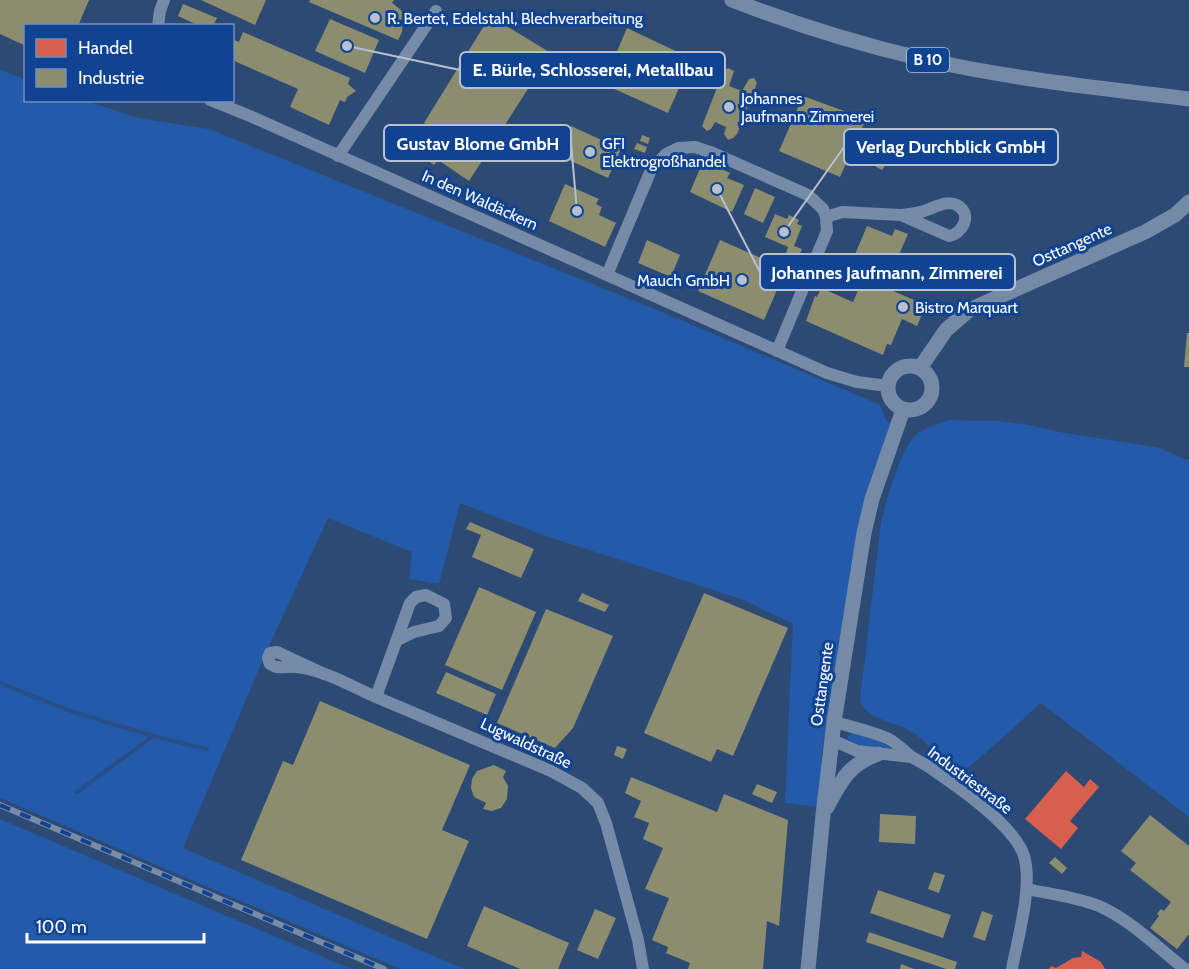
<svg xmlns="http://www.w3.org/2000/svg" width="1189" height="969" font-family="Cabin,sans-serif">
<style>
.green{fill:#235baa}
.shops{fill:#d6604d}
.industry{fill:#8c8c6e}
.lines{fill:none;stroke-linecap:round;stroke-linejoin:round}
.stream{stroke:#2a4f88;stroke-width:4}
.minor{stroke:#768ba8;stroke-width:12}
.major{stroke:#748aa6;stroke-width:15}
.rail-casing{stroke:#788ba7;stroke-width:6}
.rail{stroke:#104492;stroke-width:4;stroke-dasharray:11;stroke-linecap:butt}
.poi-dot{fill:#b6c0cf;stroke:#104492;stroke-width:2}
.labels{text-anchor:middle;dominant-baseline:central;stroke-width:6;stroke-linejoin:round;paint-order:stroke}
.shield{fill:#104492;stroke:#b7c7de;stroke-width:1.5}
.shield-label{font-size:15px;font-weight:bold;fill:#fff}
.poi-label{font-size:16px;fill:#fff;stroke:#104492;text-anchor:start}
.street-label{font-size:16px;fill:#fff;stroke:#104492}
.leader{fill:none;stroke:#b6c0cf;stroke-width:2}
.callout-dot{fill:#b6c0cf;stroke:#104492;stroke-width:2}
.callout{fill:#104492;stroke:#b6c0cf;stroke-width:2}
.callout-label{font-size:18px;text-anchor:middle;font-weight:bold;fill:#fff}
</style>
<rect width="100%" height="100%" fill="#2d4a75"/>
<g class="green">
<path d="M0,70L25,79L26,100L87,101L137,118L209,129L674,317L880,405L885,418L892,427L858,526L848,609L841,631L822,751L819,807L785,803L793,624L741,599L546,536L460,503L439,584L409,579L412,552L328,518L267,650L183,848L464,969H400L0,798Z"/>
<path d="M948,420L998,421L1030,425L1059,432L1160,448L1189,461V817L1041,703L973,764L953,776C941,760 930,745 914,733C898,722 862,719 860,699L881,523C886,502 901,445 918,433C926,427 938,425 948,420Z"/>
<path d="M856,733L889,746V749L858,745L847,739L849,735Z"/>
<path d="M0,819L351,969H0Z"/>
</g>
<g class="shops">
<path d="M1066,771L1084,787L1090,779L1099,787L1070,821L1078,828L1061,849L1025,819Z"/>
<path d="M1082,951L1101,962L1105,969H1049L1051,966L1056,968L1073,958L1081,957Z"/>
</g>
<g class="industry">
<path d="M0,0H89L78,26H26V46L0,34Z"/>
<path d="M201,0H266L255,25Z"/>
<path d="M310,0H394L392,3L401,10L403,15L402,32L398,40L309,2Z"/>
<path d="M183,4L217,18L213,26H200L178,16Z"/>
<path d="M490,16L551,53L469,181L438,160L434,165L414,150V144L417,134L422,137L429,126L424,123Z"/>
<path d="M330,19L379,40L365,73L315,51Z"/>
<path d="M627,28L705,65L696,85L683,79L668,113L603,84Z"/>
<path d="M243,32L350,78L348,84L356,91L347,97L345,102L340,100L329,125L290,107L298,89L232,60V39L239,42Z"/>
<path d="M728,68L734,71L729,86L742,91L749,79L754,78L757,83L737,134L733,138L728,140L724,134L726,127L715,122L711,129L707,131L702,126L724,70Z"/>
<path d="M803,96L866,119L840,177L779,151Z"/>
<path d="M571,126L621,149L608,178L558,155Z"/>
<path d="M642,135L650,138L648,144L640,141Z"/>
<path d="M637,143L647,147L645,153L634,149Z"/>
<path d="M874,157L886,164L882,170L871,164Z"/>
<path d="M713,165L730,173L727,178L744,185L732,212L690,192L701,166L710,170Z"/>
<path d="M565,184L599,199L596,204L602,207L599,215L616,223L605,247L549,221Z"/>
<path d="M755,188L775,197L763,223L744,214Z"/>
<path d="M775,214L787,219L789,215L799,220L797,224L802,226L794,246L802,249L798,258L786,253L788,247L765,237Z"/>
<path d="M867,226L892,236L895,229L908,234L888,280L875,274L872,282L926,305L917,326L902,319L891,345L887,344L883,355L806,321L815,296L817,297L821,288L853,302L860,286L854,283L857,276L866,280L870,272L851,264Z"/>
<path d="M647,240L680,255L671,277L638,263Z"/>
<path d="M720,240L786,269L764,320L698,291Z"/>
<path d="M1187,333H1189V367H1184Z"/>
<path d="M470,522L534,549L521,578L472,557L481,535L466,529Z"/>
<path d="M479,587L536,612L502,690L445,665Z"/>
<path d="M582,593L609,605L605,612L578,601Z"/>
<path d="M704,593L788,628L733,756L717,749L711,762L644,733Z"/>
<path d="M546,609L613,636L573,728L555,748L497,723Z"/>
<path d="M446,672L496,694L487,715L436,693Z"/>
<path d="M320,701L470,765L442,830L469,841L427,939L241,860L283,761L293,765Z"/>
<path d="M617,746L627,749L623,759L614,755Z"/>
<path d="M494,765L506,771L503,777L508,786L507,799L501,808L492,811L483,809L486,803L474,797L471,788L472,779L477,771Z"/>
<path d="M631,777L717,812L724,794L788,820L779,926L767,921L763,969H688L690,963L666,953L668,947L652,940L669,898L645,889L663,848L643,839L649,823L634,817L641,801L625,793Z"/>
<path d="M757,784L777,792L772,803L752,794Z"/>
<path d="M880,814L916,816L915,844L879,842Z"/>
<path d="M1150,815L1189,846V934L1177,949L1150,928L1159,916L1157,914L1161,909L1164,911L1171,902L1130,870L1136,863L1121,851Z"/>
<path d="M1055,857L1067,868L1062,874L1049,863Z"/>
<path d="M934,872L945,875L939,893L928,889Z"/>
<path d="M878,890L951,915L943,938L870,913Z"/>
<path d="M484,906L569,943L558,969H520L467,946Z"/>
<path d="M595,909L616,918L598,959L577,950Z"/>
<path d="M982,911L993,915L985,941L973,937Z"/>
<path d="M869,932L957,962L955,969H946L866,942Z"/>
<path d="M901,964L914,969H900Z"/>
</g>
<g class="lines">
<g class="stream">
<path d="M0,683L73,712L153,736L207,749"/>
<path d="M77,792L153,736"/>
</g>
<g class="minor">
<path d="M158,26L160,11L164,0"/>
<path d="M210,100L250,116L827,373L857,382L888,386"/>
<path d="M338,156L436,11"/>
<path d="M826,217L842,212L901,215L949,236C963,233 973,214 957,205C946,199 931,210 920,212C914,214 907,214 901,215"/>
<path d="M607,275L651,170L666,154L678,148L695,147L713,153L808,195L823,209L826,217L827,231L777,351"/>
<path d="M396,641L414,632L439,626L446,618L444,604L426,595L416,597L410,603L376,697L551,771L582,788L598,803L606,823L638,940L643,969"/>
<path d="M324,674L277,652L270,653L268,658L270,664C278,670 287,666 297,667C324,670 351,686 376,697"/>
<path d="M834,722C852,727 870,731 887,738C897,743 904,751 912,757C919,762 926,764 932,769C958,787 1015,826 1024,856C1033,886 1018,937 1012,969"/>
<path d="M832,740L857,751L911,757"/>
<path d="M1027,889C1050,894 1076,897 1099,906C1131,920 1158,948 1185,969"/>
</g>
<g class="major">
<path d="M732,0C794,24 858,44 923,59C1011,79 1100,88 1189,99"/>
<circle cx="910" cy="388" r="22"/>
<path d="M920,368L946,330L969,310L1145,232L1175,215L1189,202"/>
<path d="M827,807C841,781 849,764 878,754"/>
<path d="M808,969L823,815L834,722L864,533L872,499L903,410"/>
</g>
<defs>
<path id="rail" d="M0,805L384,969"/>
</defs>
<use href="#rail" class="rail-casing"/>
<use href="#rail" class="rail"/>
</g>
<g class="poi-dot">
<circle cx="375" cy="18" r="6"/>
<circle cx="729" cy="107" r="6"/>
<circle cx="590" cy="152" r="6"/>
<circle cx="742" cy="280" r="6"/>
<circle cx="903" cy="307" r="6"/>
</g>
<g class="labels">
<rect class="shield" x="907" y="48" width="42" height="24" rx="4.5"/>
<g class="shield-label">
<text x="928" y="60">B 10</text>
</g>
<g class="poi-label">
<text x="387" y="18">R. Bertet, Edelstahl, Blechverarbeitung</text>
<text x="741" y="98">Johannes<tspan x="741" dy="18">Jaufmann Zimmerei</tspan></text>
<text x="602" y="143">GFI<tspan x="602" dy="18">Elektrogroßhandel</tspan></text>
<text x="730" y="280" text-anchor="end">Mauch GmbH</text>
<text x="915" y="307">Bistro Marquart</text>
</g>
<g class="street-label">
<text transform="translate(480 200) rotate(24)">In den Waldäckern</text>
<text transform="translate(1072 245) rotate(-24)">Osttangente</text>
<text transform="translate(822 684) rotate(-82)">Osttangente</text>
<text transform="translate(526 743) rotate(25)">Lugwaldstraße</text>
<text transform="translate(970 780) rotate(37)">Industriestraße</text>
</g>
</g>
<path class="leader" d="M347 46L460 70M577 211L571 143M784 232L844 147M717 189L760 272"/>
<g class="callout-dot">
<circle cx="347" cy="46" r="6"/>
<circle cx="577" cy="211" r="6"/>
<circle cx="784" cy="232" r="6"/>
<circle cx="717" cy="189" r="6"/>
</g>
<g class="callout">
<rect x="460" y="52" width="265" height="36" rx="6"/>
<rect x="384" y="125" width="187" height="36" rx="6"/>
<rect x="844" y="129" width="214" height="36" rx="6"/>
<rect x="760" y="254" width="255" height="36" rx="6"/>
</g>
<g class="callout-label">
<text x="593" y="76">E. Bürle, Schlosserei, Metallbau</text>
<text x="478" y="150">Gustav Blome GmbH</text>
<text x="951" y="153">Verlag Durchblick GmbH</text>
<text x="887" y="279">Johannes Jaufmann, Zimmerei</text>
</g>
<rect x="24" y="24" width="210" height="78" fill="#104492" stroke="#708fbe" stroke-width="1.5"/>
<rect x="36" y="39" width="30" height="18" fill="#d6604d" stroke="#708fbe" stroke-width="1.5"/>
<text x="78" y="54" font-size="18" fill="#ffffff">Handel</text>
<rect x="36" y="69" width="30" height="18" fill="#8c8c6e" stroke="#708fbe" stroke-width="1.5"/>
<text x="78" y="84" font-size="18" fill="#ffffff">Industrie</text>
<path d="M27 933v9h177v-9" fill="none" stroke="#ffffff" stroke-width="3"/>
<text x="36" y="933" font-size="18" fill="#ffffff" stroke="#104492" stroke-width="4.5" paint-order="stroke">100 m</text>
</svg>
